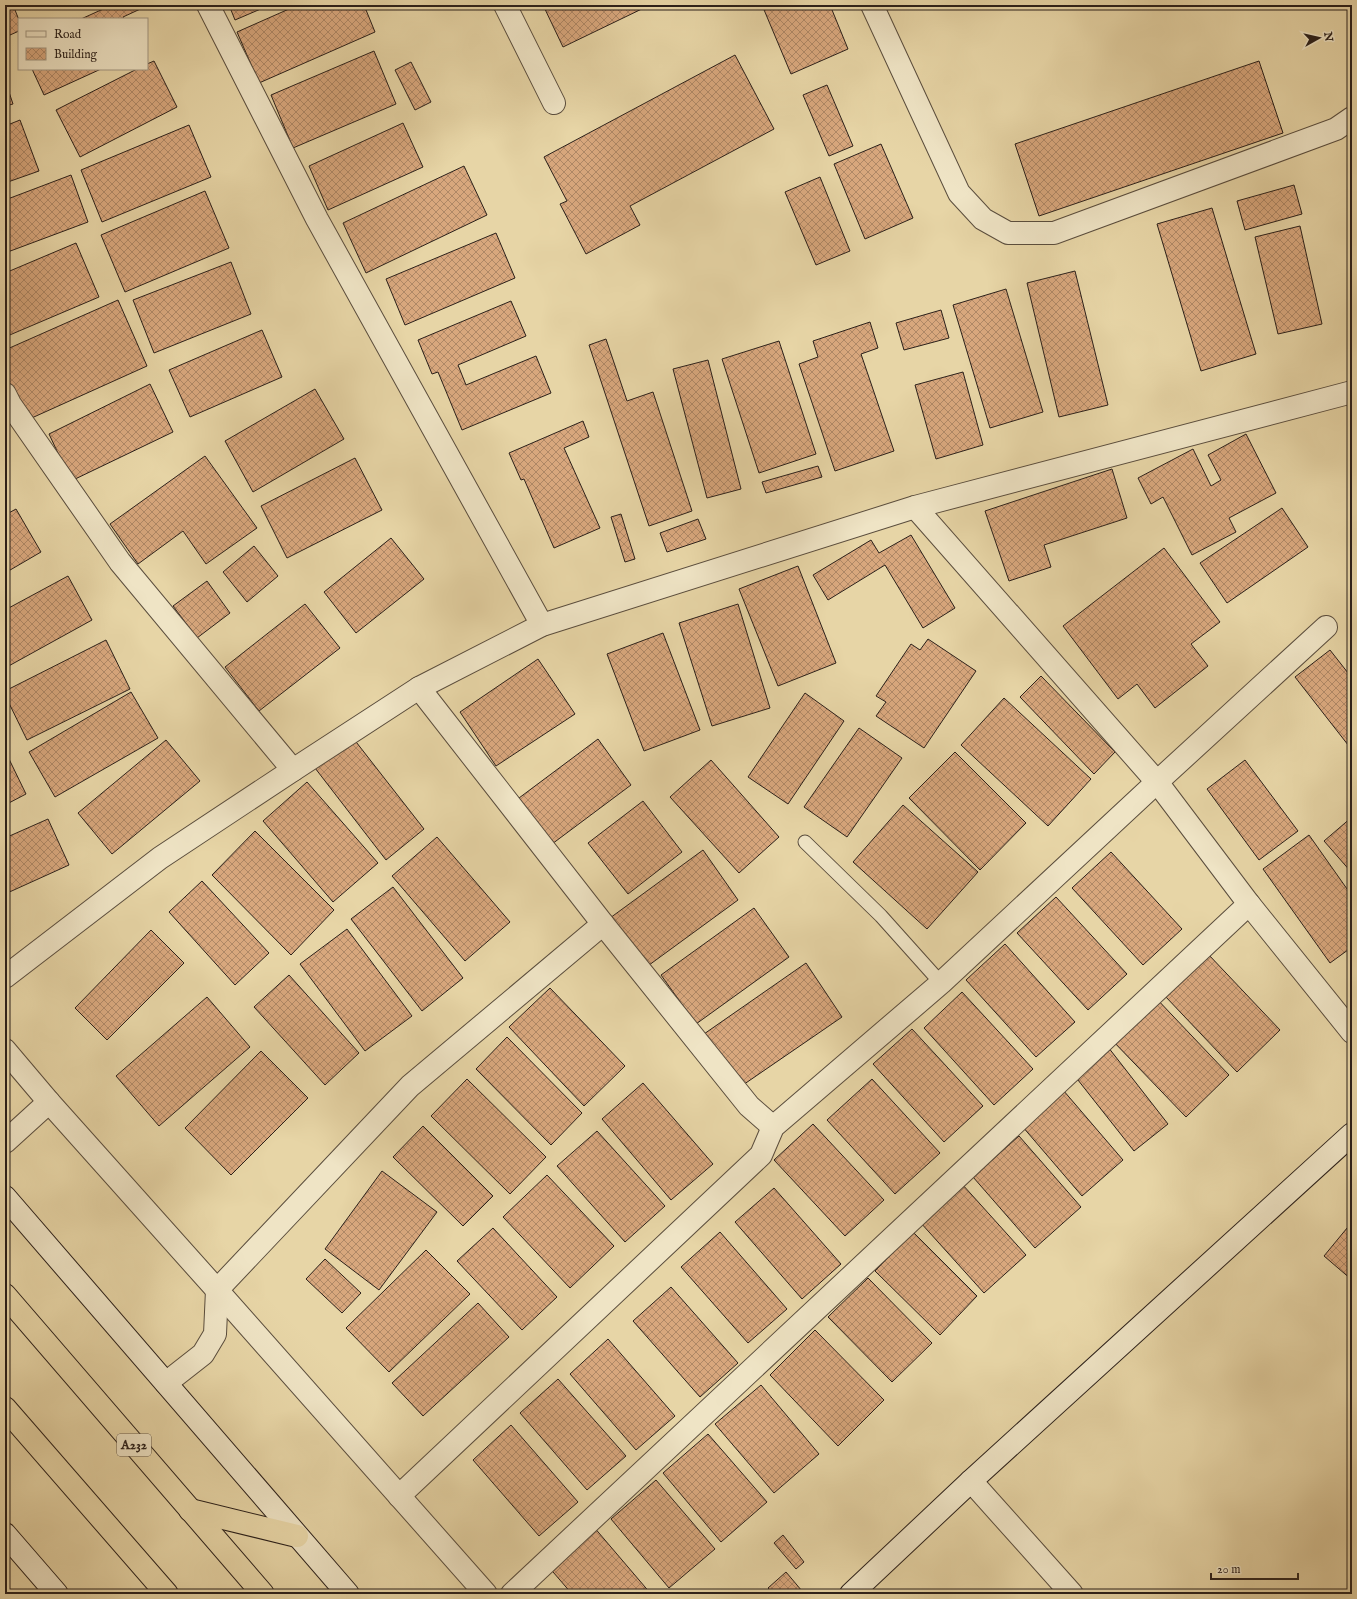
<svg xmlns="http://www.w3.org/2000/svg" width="1357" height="1599" font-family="'IM FELL English',serif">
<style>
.building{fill:url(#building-cross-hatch);stroke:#2b201a}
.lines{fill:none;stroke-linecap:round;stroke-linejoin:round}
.lane-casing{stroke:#5a4d3d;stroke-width:15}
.street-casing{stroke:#5a4d3d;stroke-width:24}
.secondary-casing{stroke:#2b201a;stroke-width:24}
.highway-casing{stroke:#2b201a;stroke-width:24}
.lane{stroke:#efe4c5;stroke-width:13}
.street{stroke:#efe4c5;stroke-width:22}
.secondary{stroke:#efe4c5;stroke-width:22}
.highway{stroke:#e7d5a6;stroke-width:22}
.labels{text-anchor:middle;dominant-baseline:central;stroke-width:3.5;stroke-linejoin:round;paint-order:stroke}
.shield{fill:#efe4c5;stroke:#665b4d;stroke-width:1}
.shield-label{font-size:13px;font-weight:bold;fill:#2b201a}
</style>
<defs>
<pattern id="building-cross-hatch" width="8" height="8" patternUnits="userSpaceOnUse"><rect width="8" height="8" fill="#d8a77d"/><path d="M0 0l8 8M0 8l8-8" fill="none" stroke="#af8866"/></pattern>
</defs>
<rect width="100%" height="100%" fill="#e7d5a6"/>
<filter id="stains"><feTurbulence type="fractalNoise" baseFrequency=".005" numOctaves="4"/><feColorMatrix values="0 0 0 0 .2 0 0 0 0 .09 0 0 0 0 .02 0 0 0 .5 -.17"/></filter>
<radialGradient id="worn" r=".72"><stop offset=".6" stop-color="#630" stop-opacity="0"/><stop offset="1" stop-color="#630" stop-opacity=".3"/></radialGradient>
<g class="building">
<path d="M5,5H13L19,20V31L10,35L5,24Z"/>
<path d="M112,5H149L123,17L124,19H81Z"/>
<path d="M229,5H270L235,20Z"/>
<path d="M298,5H364L375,32L259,83L237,32Z"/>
<path d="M543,5H650L563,47Z"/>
<path d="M762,5H830L848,49L791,74Z"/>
<path d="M374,51L396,104L293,148L271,95Z"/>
<path d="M735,55L774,129L630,206L640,225L586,254L560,204L567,201L544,157Z"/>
<path d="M154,61L177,107L80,157L56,110L137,69H147V64Z"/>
<path d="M1259,61L1283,133L1039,216L1015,144Z"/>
<path d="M411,62L431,102L415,110L395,70Z"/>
<path d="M32,69H101L44,95Z"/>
<path d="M5,80L13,104L5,106Z"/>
<path d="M827,85L853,146L829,156L803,95Z"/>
<path d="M20,120L39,171L5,183V126Z"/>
<path d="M403,123L423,167L328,210L309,166Z"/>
<path d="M189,125L211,177L102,222L81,170Z"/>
<path d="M881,144L913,218L865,239L834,164Z"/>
<path d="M464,166L487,215L366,273L343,223Z"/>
<path d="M71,175L88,222L5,253V200Z"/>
<path d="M820,177L850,251L816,265L785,192Z"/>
<path d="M1294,185L1302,214L1245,230L1237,201Z"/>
<path d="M205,191L229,248L125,292L101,235Z"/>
<path d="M1212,208L1256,354L1201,371L1157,224Z"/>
<path d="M1300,226L1322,324L1278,334L1255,237Z"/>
<path d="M496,233L515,278L405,325L386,279Z"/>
<path d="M76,243L99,297L5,337V273Z"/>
<path d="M231,262L251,314L154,353L133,300Z"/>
<path d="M1075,271L1108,405L1059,417L1027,283Z"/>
<path d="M1006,289L1043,412L990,428L953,305Z"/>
<path d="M118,300L147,366L25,421L5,376V350Z"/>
<path d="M511,301L526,336L458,365L466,385L536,356L551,393L462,430L438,372L432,374L418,340Z"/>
<path d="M941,310L949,338L904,350L896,323Z"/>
<path d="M870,322L878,348L861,354L894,451L835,471L799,364L818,357L813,341Z"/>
<path d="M262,330L282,377L190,417L169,370Z"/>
<path d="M606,339L627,401L653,392L692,511L649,526L589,345Z"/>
<path d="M779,341L816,454L759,473L722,359Z"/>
<path d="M708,360L741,489L707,498L673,369Z"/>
<path d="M963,372L983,445L936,459L915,385Z"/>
<path d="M150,384L173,432L71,481L49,434Z"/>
<path d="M315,389L344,439L253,492L225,441Z"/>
<path d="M583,421L589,437L564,448L600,528L554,548L524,479L521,480L509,453Z"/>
<path d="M1246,434L1276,493L1229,518L1236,532L1192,555L1163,497L1151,504L1138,478L1193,449L1211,486L1221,480L1208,455Z"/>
<path d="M205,456L257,528L206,564L183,531L138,564L110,524Z"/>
<path d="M355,458L382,510L287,558L261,506Z"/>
<path d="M818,466L822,477L766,493L762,482Z"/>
<path d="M1112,469L1127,518L1044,545L1051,567L1009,581L985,511Z"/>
<path d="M1282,508L1308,547L1227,603L1200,563Z"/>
<path d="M16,509L41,552L5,573V515Z"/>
<path d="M621,514L635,559L625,562L611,517Z"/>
<path d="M698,519L706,539L667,552L660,533Z"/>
<path d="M911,535L955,608L923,628L885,565L828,600L813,575L871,540L879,553Z"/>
<path d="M391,538L424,579L356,633L324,592Z"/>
<path d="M254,546L278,576L247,602L223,572Z"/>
<path d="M1164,548L1220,622L1191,644L1208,666L1155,708L1137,684L1118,699L1063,626Z"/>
<path d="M798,566L836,663L778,686L739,589Z"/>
<path d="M68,576L92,620L5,668V610Z"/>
<path d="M207,581L230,613L197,638L173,606Z"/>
<path d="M305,604L340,648L259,711L225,667Z"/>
<path d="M738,604L770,708L712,726L679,623Z"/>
<path d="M663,633L700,730L644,751L607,654Z"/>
<path d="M928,639L976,671L924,748L876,716L886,702L876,696L911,644L920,650Z"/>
<path d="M106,640L130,689L27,740L5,695V691Z"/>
<path d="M1330,650L1352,678V750L1295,677Z"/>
<path d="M538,659L575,714L496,766L460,712Z"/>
<path d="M1041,676L1115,752L1094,774L1020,697Z"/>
<path d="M131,692L158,738L55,797L29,752Z"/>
<path d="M805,693L844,721L788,804L748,777Z"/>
<path d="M1004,698L1091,779L1048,826L961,745Z"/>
<path d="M859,728L902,758L847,837L804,807Z"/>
<path d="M353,738L424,829L386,860L315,768Z"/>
<path d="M598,739L631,785L552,844L519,798Z"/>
<path d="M166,740L200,781L112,854L78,813Z"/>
<path d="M955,752L1026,823L980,870L909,798Z"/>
<path d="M9,759L26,794L5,805V761Z"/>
<path d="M711,760L779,837L739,873L670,797Z"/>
<path d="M1245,760L1298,831L1259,860L1207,789Z"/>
<path d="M307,782L378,863L333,902L263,821Z"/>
<path d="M643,801L682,852L628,894L588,843Z"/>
<path d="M903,805L978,872L927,929L853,862Z"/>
<path d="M1352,817V873L1324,841Z"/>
<path d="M48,819L69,865L5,894V838Z"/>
<path d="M255,831L334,910L291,955L212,875Z"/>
<path d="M1309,835L1352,896V947L1330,963L1263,869Z"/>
<path d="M437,837L510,922L465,961L392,876Z"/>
<path d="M703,850L738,900L645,968L610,918Z"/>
<path d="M1111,852L1182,929L1143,965L1072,888Z"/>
<path d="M202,881L269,953L235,985L169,912Z"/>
<path d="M393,887L463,978L422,1011L351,919Z"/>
<path d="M1056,897L1127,974L1088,1010L1017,933Z"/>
<path d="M754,908L789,957L696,1024L661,975Z"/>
<path d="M347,929L412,1016L365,1051L300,964Z"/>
<path d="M151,930L184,963L107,1040L75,1008Z"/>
<path d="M1005,944L1075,1022L1036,1057L966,980Z"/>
<path d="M1208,954L1280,1030L1237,1072L1165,996Z"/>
<path d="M806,963L842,1017L740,1087L704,1034Z"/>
<path d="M289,975L359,1053L325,1085L254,1007Z"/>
<path d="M550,988L625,1066L584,1106L509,1027Z"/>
<path d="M962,992L1033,1069L994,1105L924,1028Z"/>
<path d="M1154,996L1229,1075L1186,1117L1110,1038Z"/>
<path d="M207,997L250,1047L159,1126L116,1076Z"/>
<path d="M912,1029L983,1106L944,1142L873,1064Z"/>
<path d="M507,1037L582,1113L551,1145L476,1069Z"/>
<path d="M1108,1047L1168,1124L1134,1151L1074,1075Z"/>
<path d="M261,1051L308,1098L231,1175L185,1128Z"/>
<path d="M467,1079L546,1157L510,1194L431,1116Z"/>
<path d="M872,1079L940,1153L895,1194L827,1120Z"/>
<path d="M643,1083L713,1164L671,1200L602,1119Z"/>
<path d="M1063,1090L1123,1160L1082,1196L1022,1126Z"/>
<path d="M813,1124L884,1200L845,1236L774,1160Z"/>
<path d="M423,1126L493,1196L463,1226L393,1157Z"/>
<path d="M597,1131L665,1206L625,1242L557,1166Z"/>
<path d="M1019,1136L1081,1207L1035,1248L973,1177Z"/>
<path d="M382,1171L437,1212L379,1290L325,1249Z"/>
<path d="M547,1175L614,1246L570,1288L503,1217Z"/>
<path d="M962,1184L1026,1255L984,1293L920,1222Z"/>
<path d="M774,1188L841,1264L802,1299L735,1222Z"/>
<path d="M1352,1222V1280L1324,1256Z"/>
<path d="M493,1228L557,1297L522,1330L457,1261Z"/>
<path d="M720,1232L787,1309L748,1343L681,1267Z"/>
<path d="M913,1232L977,1296L940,1335L875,1271Z"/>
<path d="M426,1250L470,1294L389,1372L346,1328Z"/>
<path d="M325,1259L361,1293L342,1313L306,1279Z"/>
<path d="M868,1278L932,1343L892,1382L828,1317Z"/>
<path d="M671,1287L738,1363L700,1397L633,1321Z"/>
<path d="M478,1303L509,1337L423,1416L392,1383Z"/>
<path d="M815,1330L884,1400L838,1446L770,1375Z"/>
<path d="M608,1339L675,1416L636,1450L570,1374Z"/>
<path d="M558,1379L626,1456L587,1490L520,1413Z"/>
<path d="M761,1385L819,1454L774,1493L715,1424Z"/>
<path d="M511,1425L578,1502L539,1536L473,1460Z"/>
<path d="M708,1434L767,1502L721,1542L663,1473Z"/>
<path d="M656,1480L715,1549L669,1588L611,1519Z"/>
<path d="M593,1526L651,1594H572L547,1565Z"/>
<path d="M783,1535L804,1562L796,1569L774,1543Z"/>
<path d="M786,1572L802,1591L798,1594H774L768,1588Z"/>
</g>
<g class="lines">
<defs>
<path id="lane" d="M805,842L881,916L941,983"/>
<g id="street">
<path d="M208,5L317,219L542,625"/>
<path d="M505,5L554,103"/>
<path d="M872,5L959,193L983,219L1008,233H1054L1336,129L1352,118"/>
<path d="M5,394L10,404L120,562L293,770"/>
<path d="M915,507L1157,782L1249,904L1352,1032"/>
<path d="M419,688L603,924L749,1106L773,1127"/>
<path d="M5,977L160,858L293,770L419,688L542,625L915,507L1352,392"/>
<path d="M5,1050L49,1102"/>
<path d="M5,1142L49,1102L217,1290L486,1594"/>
<path d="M166,1383L203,1354L215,1334L217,1290L410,1086L603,924"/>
<path d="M971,1481L1072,1594"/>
<path d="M399,1496L761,1155L773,1127L941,983L1157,782L1326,627"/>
<path d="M512,1594L1249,904"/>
</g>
<g id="secondary">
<path d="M5,1197L348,1594"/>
<path d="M5,1534L57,1594"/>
<path d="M851,1594L971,1481L1352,1134"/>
</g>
<g id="highway">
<path d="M5,1295L263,1594"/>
<path d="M5,1408L167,1594"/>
<path d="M190,1510L297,1536"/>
</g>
</defs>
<use href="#lane" class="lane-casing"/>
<use href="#street" class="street-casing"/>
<use href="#secondary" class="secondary-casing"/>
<use href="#highway" class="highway-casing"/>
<use href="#lane" class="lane"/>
<use href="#street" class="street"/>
<use href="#secondary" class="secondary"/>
<use href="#highway" class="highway"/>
</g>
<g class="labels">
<rect class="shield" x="117" y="1434" width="34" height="22" rx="3"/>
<g class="shield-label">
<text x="134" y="1445">A232</text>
</g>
</g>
<rect width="1357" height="1599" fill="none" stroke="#e7d5a6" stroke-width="20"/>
<rect x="6" y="6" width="1345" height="1587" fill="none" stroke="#2b201a" stroke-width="2"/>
<rect x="10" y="10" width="1337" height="1579" fill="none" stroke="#2b201a"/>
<rect x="18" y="18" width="130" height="52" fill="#efe4c5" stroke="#a19681"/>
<rect x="26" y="31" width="20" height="6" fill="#efe4c5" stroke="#a19681"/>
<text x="54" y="38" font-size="12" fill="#2b201a">Road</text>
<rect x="26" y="48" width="20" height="12" fill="url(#building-cross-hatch)" stroke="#a19681"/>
<text x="54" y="58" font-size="12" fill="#2b201a">Building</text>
<g transform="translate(1319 38) rotate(82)" stroke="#efe4c5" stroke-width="3" paint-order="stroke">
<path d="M0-3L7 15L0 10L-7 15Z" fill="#2b201a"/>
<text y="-6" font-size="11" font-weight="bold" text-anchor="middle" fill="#2b201a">N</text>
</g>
<path d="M1211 1573v6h87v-6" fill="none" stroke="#2b201a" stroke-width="2"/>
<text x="1217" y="1573" font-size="12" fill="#2b201a" stroke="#efe4c5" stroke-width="3" paint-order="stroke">20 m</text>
<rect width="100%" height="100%" filter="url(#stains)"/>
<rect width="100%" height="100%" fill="url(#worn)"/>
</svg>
